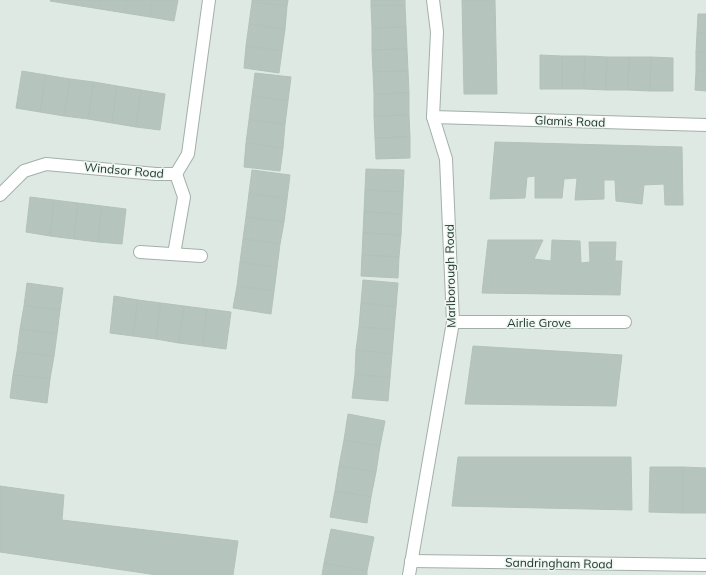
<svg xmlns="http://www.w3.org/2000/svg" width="706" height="575" font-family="Mulish,sans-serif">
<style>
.building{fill:#b5c4bd;stroke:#b2c2ba}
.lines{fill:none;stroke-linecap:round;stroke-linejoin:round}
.street-casing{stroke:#a2b0aa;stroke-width:14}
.street{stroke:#fff;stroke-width:12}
.labels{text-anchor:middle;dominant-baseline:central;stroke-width:3;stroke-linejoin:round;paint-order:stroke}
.street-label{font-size:12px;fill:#213830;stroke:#eff6f2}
</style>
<rect width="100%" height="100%" fill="#dfe9e4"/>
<g class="building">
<path d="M51,0H76L75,5L50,1Z"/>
<path d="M76,0H101L100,9L75,5Z"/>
<path d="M101,0H127L125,13L100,9Z"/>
<path d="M127,0H152L150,17L125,13Z"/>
<path d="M152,0H178L174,21L150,17Z"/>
<path d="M252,0H288L287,6L252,2Z"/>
<path d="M371,0H405V5L371,6Z"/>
<path d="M462,0H495L497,94H464Z"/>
<path d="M252,2L287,6L285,29L249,24Z"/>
<path d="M405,5L406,27L372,28L371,6Z"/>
<path d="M698,14H706V33H697Z"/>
<path d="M249,24L285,29L282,51L246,46Z"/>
<path d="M406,27L407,49L372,50V28Z"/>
<path d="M697,33H706V52H696Z"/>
<path d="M246,46L282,51L279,73L244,68Z"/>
<path d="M407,49L408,71L373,72L372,50Z"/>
<rect x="696" y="52" width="10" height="19"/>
<path d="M540,55L562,56V89H540Z"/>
<path d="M562,56H585L584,89H562Z"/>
<path d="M585,56L607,57L606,90L584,89Z"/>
<path d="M607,57H629L628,90H606Z"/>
<path d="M629,57H651L650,91L628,90Z"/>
<path d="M651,57L673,58V91H650Z"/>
<path d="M22,71L46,75L40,112L16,108Z"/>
<path d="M408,71L409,93L374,94L373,72Z"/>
<path d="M696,71H706V91L695,90Z"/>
<path d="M255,73L291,77L288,101L252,96Z"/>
<path d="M46,75L70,79L64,116L40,112Z"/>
<path d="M70,79L94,82L88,119L64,116Z"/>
<path d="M94,82L117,86L112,123L88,119Z"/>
<path d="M117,86L141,90L136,127L112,123Z"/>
<path d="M141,90L165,94L160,130L136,127Z"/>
<path d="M409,93V115L374,116V94Z"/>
<path d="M252,96L288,101L285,124L249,120Z"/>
<path d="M409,115L410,137L375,138L374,116Z"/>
<path d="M249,120L285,124L283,148L246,143Z"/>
<path d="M410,137V158L376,159L375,138Z"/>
<path d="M495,142L682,147L683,205H665L664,184L644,185L642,204L616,201L615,180H604V199L575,200L577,178L564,179L562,198H535V176L527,177L525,198L490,199Z"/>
<path d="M246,143L283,148L280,171L244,167Z"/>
<path d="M366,169L404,170L403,192L365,190Z"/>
<path d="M252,170L290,175L287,199L249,193Z"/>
<path d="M365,190L403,192L402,214L364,212Z"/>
<path d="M249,193L287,199L284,222L246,217Z"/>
<path d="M30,197L54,200L50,236L26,232Z"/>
<path d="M54,200L78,203L74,239L50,236Z"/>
<path d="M78,203L102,206L98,242L74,239Z"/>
<path d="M102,206L126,209L122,244L98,242Z"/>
<path d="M364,212L402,214L401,235L363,233Z"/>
<path d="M246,217L284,222L280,244L243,239Z"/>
<path d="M363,233L401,235L399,257L362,255Z"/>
<path d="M243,239L280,244L277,268L240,262Z"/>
<path d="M488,240H543L534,259L551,261L552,240L580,241L581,263L590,262L589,242H616L615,261H622L620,295L482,293Z"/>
<path d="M362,255L399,257L398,278L361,276Z"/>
<path d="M240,262L277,268L274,291L237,286Z"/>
<path d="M363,280L398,283L396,307L361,303Z"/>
<path d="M27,283L63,288L60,310L24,306Z"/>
<path d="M237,286L274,291L271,314L233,308Z"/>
<path d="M114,296L138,300L133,336L110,333Z"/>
<path d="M138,300L161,303L156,339L133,336Z"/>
<path d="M161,303L184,306L179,343L156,339Z"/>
<path d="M361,303L396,307L394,330L359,327Z"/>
<path d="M24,306L60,310L57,334L20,329Z"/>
<path d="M184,306L207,309L203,346L179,343Z"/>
<path d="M207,309L231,312L226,349L203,346Z"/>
<path d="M359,327L394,330L392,354L356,350Z"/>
<path d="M20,329L57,334L54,356L17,352Z"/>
<path d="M473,346L622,355L616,406L465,404Z"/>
<path d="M356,350L392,354L390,378L355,374Z"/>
<path d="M17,352L54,356L50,379L13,375Z"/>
<path d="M355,374L390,378L388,401L352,398Z"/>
<path d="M13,375L50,379L47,403L10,398Z"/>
<path d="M348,414L385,421L380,446L344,440Z"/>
<path d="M344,440L380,446L376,472L339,466Z"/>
<path d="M458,457H631L632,510L452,506Z"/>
<path d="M339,466L376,472L371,497L335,491Z"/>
<path d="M650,467H683V513L649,512Z"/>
<path d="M683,467L706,468V513H683Z"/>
<path d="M0,486L64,495L62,520L238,541L233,575H157L0,552Z"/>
<path d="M335,491L371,497L367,523L330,517Z"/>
<path d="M331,529L374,537L367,571L324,563Z"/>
<path d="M324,563L367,571V575H322Z"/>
</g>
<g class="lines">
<defs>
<g id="street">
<path d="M433,117L706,125"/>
<path d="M0,195L24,171L46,164L156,174H176L188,154L209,0"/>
<path d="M140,252L201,256"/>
<path d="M174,254L184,197L176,174"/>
<path d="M453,322H625"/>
<path d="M411,561L706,565"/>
<path d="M409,575L453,322L446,159L433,117L437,32L433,0"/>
</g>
</defs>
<use href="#street" class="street-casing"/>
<use href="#street" class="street"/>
</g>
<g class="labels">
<g class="street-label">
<text transform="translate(570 121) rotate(2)">Glamis Road</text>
<text transform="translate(124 170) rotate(5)">Windsor Road</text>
<text transform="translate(450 276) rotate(-91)">Marlborough Road</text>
<text x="539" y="322">Airlie Grove</text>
<text transform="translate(559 563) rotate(1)">Sandringham Road</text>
</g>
</g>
</svg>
